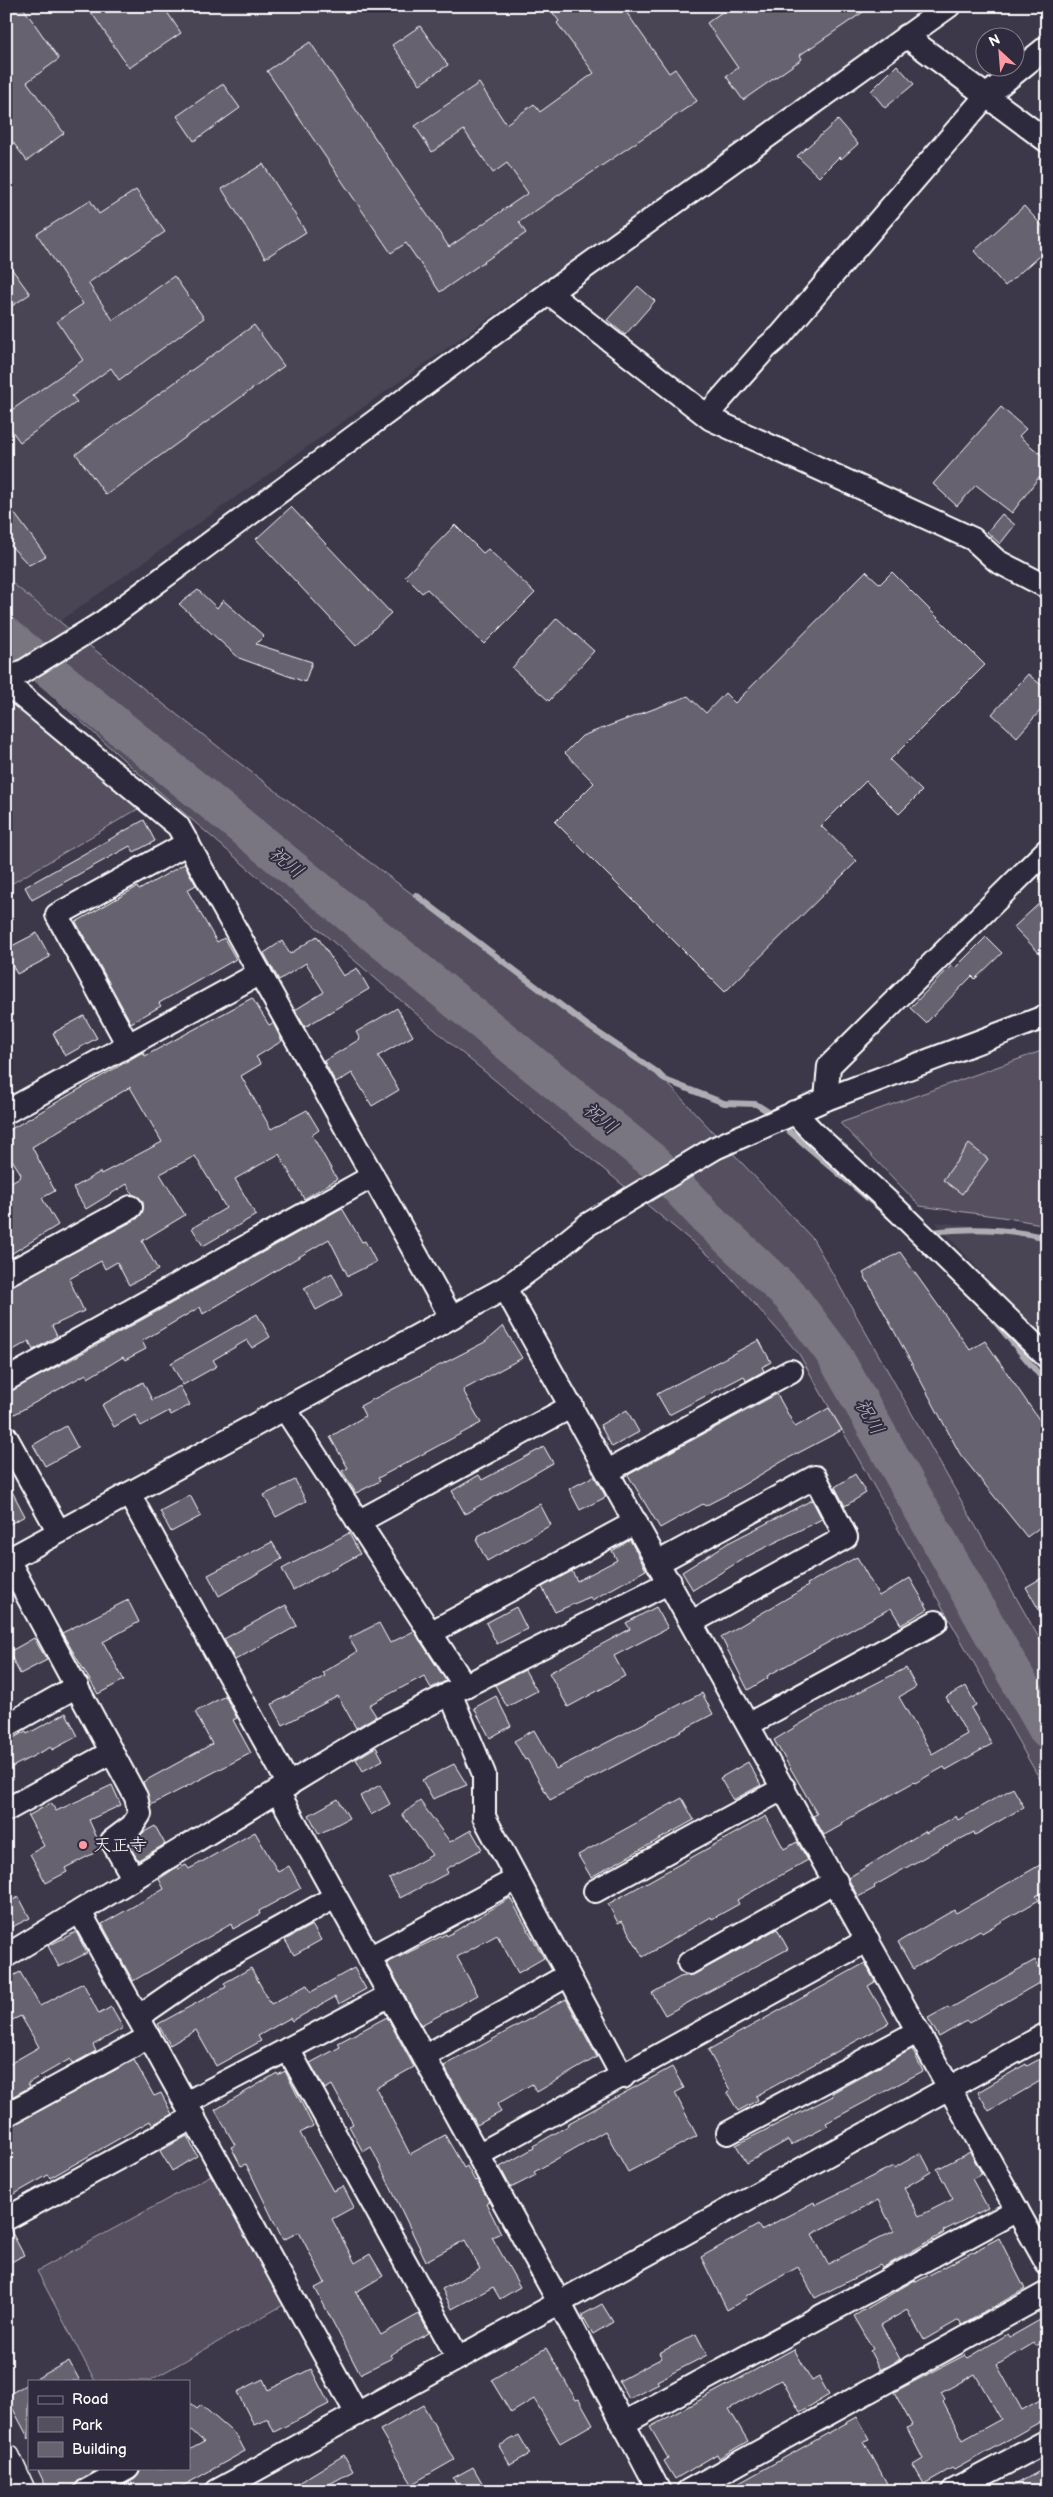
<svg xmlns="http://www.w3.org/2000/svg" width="1053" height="2497" font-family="'Balsamiq Sans','Klee One',sans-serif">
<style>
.built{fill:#494455}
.green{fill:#555060;stroke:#aaa8b0}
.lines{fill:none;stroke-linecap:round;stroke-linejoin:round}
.stream{stroke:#afadb4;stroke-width:6}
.river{stroke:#797682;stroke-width:36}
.building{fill:#666270;stroke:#fff;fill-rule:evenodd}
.minor-casing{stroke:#fff;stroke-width:26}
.major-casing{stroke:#fff;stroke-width:31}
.minor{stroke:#2f2a3d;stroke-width:22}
.major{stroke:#2f2a3d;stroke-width:28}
.poi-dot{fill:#ff9aa2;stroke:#2f2a3d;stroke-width:2}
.labels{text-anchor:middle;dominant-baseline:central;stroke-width:4;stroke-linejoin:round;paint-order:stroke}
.poi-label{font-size:18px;fill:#fff;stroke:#2f2a3d;text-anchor:start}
.water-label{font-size:19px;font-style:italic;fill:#b5b4ba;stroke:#2f2a3d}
</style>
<rect width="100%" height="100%" fill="#3c3749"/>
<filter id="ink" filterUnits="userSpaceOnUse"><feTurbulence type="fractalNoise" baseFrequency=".02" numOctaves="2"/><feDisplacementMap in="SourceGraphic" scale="10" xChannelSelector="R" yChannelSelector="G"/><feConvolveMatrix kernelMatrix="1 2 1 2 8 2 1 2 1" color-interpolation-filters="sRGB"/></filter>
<g filter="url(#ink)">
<g class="built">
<path d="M6,6H932L59,622L6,578Z"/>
<path d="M935,1222L1047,1234V1344Z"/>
</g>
<g class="green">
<path d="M6,578C203,740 408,891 612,1043L657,1072L813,1239L1047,1652V1792L799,1354L718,1263L457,1049L154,787L6,654Z"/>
<path d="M6,683L148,803L6,887Z"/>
<path d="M1047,1049V1225L1002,1217L920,1206L840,1123Z"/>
<path d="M222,2169L294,2299L149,2381H95L37,2271Z"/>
</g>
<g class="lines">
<g class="stream">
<path d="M416,895L588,1026L657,1072L665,1080L724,1103L756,1104L767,1111"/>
<path d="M789,1131L891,1218"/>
<path d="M931,1232C971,1227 1008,1228 1047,1238"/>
<path d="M992,1318L1047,1384"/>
</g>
<path class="river" d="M6,635L655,1163L706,1217L791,1297L833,1353L1047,1731"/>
</g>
<g class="building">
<path d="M6,6H22L59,59L27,82L64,133L27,161L6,133Z"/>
<path d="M87,6H163L181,33L129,68Z"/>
<path d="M548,6H622L669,73L675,69L697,101L519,222L526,233L440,292L406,243L391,253L267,71L310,42L449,247L528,193L507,163L493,173L464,130L432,152L415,126L479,83L506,124L534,104L540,112L594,73L557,23L559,21Z"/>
<path d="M730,6H872L800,55L802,59L743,100L726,76L738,68L707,23Z"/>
<path d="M420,26L448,65L420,84L392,45Z"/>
<path d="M897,65L914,84L885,108L871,91Z"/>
<path d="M223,84L240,108L194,141L177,116Z"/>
<path d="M838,120L858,144L841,159L839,157L819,177L797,156Z"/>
<path d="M263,164L306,232L265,258L222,189Z"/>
<path d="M136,190L165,232L88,283L113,320L174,276L204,318L119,380L111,368L72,396L77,402L20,442L6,423V414L83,360L57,321L83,304L37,234L90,200L99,214Z"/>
<path d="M1024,206L1047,231V249L1005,286L974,251Z"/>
<path d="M6,261L30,294L6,310Z"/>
<path d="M638,286L655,301L625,335L607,320Z"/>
<path d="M254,325L284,366L106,495L76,454Z"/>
<path d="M1001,407L1026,429L1019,436L1047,460V484L1039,477L1012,513L976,485L957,506L933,484Z"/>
<path d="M6,502L46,556L29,565L6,541Z"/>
<path d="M291,507L391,613L356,646L256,539Z"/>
<path d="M1002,514L1015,525L1000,544L987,532Z"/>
<path d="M455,525L483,553L488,549L535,593L484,644L427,589L422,593L405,576Z"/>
<path d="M866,571L880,584L892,572L985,665L890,760L922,791L899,814L866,781L821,826L857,861L725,992L555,822L594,783L565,753L582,736L688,696L706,713L725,693L735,703Z"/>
<path d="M198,590L217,608L223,600L264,636L256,644L312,662L305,682L239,658L179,604Z"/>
<path d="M557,618L594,651L549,701L512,668Z"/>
<path d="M1028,674L1047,690V703L1017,737L992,714Z"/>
<path d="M144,820L155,841L134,852L130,846L32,900L25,887Z"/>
<path d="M184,864L196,885L187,890L217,942L224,938L236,959L159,1003L161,1006L131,1023L76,922L137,887L139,890Z"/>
<path d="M1047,896V961L1014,927Z"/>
<path d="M37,933L50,957L17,974L6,954V949Z"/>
<path d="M317,936L343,976L357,968L369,989L305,1027L295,1010L324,992L306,963L279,980L264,953L282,941L290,954Z"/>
<path d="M986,937L1002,953L975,979L972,976L926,1023L910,1008L952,965L955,968Z"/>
<path d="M252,998L269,1025L273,1023L282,1041L256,1057L261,1064L241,1076L271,1129L307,1110L319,1130L312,1135L337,1179L304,1199L279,1154L235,1179L256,1215L203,1246L192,1228L226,1208L195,1156L160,1174L185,1215L142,1241L158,1270L129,1285L117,1262L105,1269L101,1261L69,1279L84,1311L52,1326L57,1336L33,1350L29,1341L6,1354V1288L137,1219L142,1213L143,1201L132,1194L127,1184L86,1209L73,1188L100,1172L101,1174L162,1142L130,1087L32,1147L55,1191L42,1198L58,1225L6,1257V1185L20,1177L21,1174L6,1150V1132L143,1052L145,1056Z"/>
<path d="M397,1008L413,1036L378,1056L399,1090L372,1106L352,1073L336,1083L324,1061L360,1039L356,1032Z"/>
<path d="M84,1016L97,1038L65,1056L53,1033Z"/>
<path d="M969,1144L988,1159L962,1194L943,1180Z"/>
<path d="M342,1208L362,1242L365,1241L376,1262L348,1276L329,1239L203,1314L200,1307L142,1341L146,1349L125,1360L123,1357L88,1378L86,1374L13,1415L6,1405V1393L70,1360Z"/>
<path d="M900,1252L970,1350L985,1341L1047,1431V1522L1027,1537L960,1454L863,1273Z"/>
<path d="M332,1273L343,1295L316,1310L304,1288Z"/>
<path d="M257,1314L270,1337L252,1348L247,1340L213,1360L217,1366L183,1385L171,1363Z"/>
<path d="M503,1326L522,1358L463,1390L481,1423L378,1478L380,1481L356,1493L342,1471L348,1468L330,1437L365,1416L360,1406L485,1342Z"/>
<path d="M759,1340L771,1362L762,1367L764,1371L746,1381L744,1376L669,1415L657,1394Z"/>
<path d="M143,1382L152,1400L180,1386L190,1405L171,1415L169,1411L141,1426L135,1415L114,1427L102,1405Z"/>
<path d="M777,1394L795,1427L829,1408L842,1430L783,1461L730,1493L705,1506L703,1504L660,1528L628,1475Z"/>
<path d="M627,1410L639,1432L612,1447L600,1425Z"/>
<path d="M66,1426L78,1448L45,1466L33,1445Z"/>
<path d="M544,1447L553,1463L465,1514L452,1491L479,1475L482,1480Z"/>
<path d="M855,1474L866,1493L845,1506L835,1487Z"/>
<path d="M594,1476L606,1497L580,1510L569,1489Z"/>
<path d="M6,1480L25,1516L6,1526Z"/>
<path d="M295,1480L306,1501L276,1517L264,1495Z"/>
<path d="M190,1495L201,1516L171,1532L160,1511Z"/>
<path d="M812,1500L822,1519L746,1557L693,1590L682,1572L728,1543Z"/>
<path d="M540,1504L551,1525L487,1561L476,1540L479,1538L478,1536Z"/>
<path d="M349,1533L360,1554L293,1590L282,1569Z"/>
<path d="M630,1540L646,1570L592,1600L590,1597L555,1612L542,1587L572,1571L577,1581L617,1560L612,1551Z"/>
<path d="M272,1542L282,1559L219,1596L208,1575Z"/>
<path d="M857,1557L879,1596L910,1578L928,1609L901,1625L891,1608L767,1676L768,1678L748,1690L721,1637L808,1586L807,1584Z"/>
<path d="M1047,1575V1624L1026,1587Z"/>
<path d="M128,1600L139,1622L103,1642L124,1680L98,1694L62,1633Z"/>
<path d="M286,1605L297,1626L235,1660L224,1639Z"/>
<path d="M516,1607L527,1629L497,1644L486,1623Z"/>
<path d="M656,1607L668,1628L614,1656L625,1676L568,1707L549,1673L630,1629L626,1623Z"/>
<path d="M379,1623L390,1643L414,1631L446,1681L431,1688L424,1676L369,1705L376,1716L356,1728L338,1696L283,1725L272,1704L325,1676L323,1672L357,1652L349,1638Z"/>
<path d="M34,1638L47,1660L20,1674L9,1652Z"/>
<path d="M906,1668L916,1687L899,1697L932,1754L967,1734L946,1697L966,1686L976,1705L971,1708L992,1744L946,1770L944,1767L915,1783L914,1782L841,1823L842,1825L824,1835L813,1816L817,1814L774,1740L820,1712Z"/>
<path d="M525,1670L537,1691L507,1707L495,1685Z"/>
<path d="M702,1693L713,1714L550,1800L527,1759L525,1760L514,1741L534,1730L556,1769Z"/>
<path d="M225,1696L237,1718L233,1720L251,1753L151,1805L143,1782L212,1744L195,1712Z"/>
<path d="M496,1696L511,1726L490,1738L474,1708Z"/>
<path d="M66,1713L78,1736L52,1750L51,1747L12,1767L6,1757V1742L26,1731L27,1734Z"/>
<path d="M376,1747L383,1760L363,1771L356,1759Z"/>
<path d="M748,1762L761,1785L733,1800L720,1778Z"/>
<path d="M454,1764L467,1785L433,1799L422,1780Z"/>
<path d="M112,1785L121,1805L89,1820L102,1849L65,1868L67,1872L46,1883L30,1854L44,1846L28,1816L51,1803L56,1811Z"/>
<path d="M380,1785L390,1804L371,1815L360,1796Z"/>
<path d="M1013,1788L1024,1807L975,1835L974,1832L947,1846L946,1845L874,1886L875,1888L858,1897L848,1878L925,1831L926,1833L956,1816L958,1820Z"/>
<path d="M682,1798L694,1820L591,1877L578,1855Z"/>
<path d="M338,1799L349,1818L319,1834L309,1815Z"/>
<path d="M420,1801L450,1842L471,1830L482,1849L446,1869L448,1873L400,1898L389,1879L432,1855L402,1814Z"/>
<path d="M766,1816L784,1849L797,1842L808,1860L737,1900L739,1904L712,1919L711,1917L643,1957L622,1921L618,1923L608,1904Z"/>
<path d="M155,1826L165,1844L138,1860L129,1845L144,1832Z"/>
<path d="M255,1832L278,1872L289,1866L301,1888L259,1911L260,1914L233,1929L231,1924L133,1981L102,1924L164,1889L159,1879L177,1867L178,1869L186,1865L189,1869Z"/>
<path d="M1047,1861V1890L1036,1896L1039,1900L982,1933L980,1930L913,1969L898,1942L954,1910L956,1913Z"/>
<path d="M19,1897L30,1918L6,1930V1903Z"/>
<path d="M510,1898L544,1958L518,1973L497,1935L457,1957L478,1995L421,2025L387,1963L446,1934L447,1936Z"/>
<path d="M312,1925L321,1940L294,1955L285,1940Z"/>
<path d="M777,1929L788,1949L665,2015L652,1993L680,1977L695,1974Z"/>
<path d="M76,1932L87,1953L59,1967L48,1946Z"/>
<path d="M1035,1960L1046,1979L969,2023L967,2021L939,2037L928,2018L948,2007L949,2009Z"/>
<path d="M865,1963L875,1982L868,1986L889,2023L756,2096L758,2100L738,2111L727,2092L730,2090L708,2050Z"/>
<path d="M251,1968L271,2004L307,1985L311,1992L354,1968L366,1989L339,2004L335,1997L292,2021L290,2018L258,2036L261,2041L216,2066L196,2030L170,2045L158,2024L226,1987L224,1983Z"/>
<path d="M20,1972L40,2006L83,1983L99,2014L111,2007L123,2028L93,2045L96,2051L72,2064L70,2059L28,2083L30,2087L6,2100V2066L39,2047L21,2016L6,2023V1980Z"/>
<path d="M566,1999L597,2057L537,2092L532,2084L497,2104L501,2112L477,2125L444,2066Z"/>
<path d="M387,2017L414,2067L376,2088L410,2154L445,2135L464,2168L467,2166L475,2181L477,2180L489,2201L486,2203L501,2233L492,2237L520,2287L500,2299L493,2287L452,2309L442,2289L480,2269L465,2240L426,2261L371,2147L363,2152L349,2126L353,2124L332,2085L325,2089L310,2063L340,2047L338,2043Z"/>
<path d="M912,2049L923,2071L826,2123L828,2126L791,2145L788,2140L747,2163L736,2145L833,2096L832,2093Z"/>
<path d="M1047,2055V2077L989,2111L978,2092L1026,2064L1027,2066Z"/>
<path d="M134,2060L154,2096L161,2093L172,2114L152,2125L150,2121L50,2178L48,2175L11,2196L6,2187V2128Z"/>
<path d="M672,2067L684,2088L675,2093L697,2136L628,2172L605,2131L534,2172L536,2175L511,2188L500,2167L534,2148L533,2146L568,2126L567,2124Z"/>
<path d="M285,2071L313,2126L300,2133L333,2191L343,2186L354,2207L332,2219L355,2263L370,2254L383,2276L356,2292L381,2335L419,2314L429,2333L390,2355L392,2358L360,2374L315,2288L325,2283L299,2232L283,2240L246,2164L241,2166L231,2147L235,2145L215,2110L277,2073L278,2075Z"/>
<path d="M187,2136L197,2156L172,2171L160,2151Z"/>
<path d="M970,2152L982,2174L972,2179L988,2208L943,2231L944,2233L882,2268L880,2265L815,2298L798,2267L746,2296L747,2298L727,2310L701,2257L758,2225L761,2230L814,2202L815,2205L893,2166L894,2168L921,2153L931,2172L904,2188L919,2216L953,2199L937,2169ZM878,2200L894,2231L828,2264L812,2234Z"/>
<path d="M11,2231L24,2255L6,2265V2232Z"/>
<path d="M999,2238L1025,2289L962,2325L959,2320L924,2340L907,2310L881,2325L900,2359L880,2370L870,2351L873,2349L854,2316L915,2280L916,2282Z"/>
<path d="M602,2304L613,2322L593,2334L582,2315Z"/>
<path d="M1047,2316V2340L1036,2346L1034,2343L997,2365L1022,2410L1047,2396V2418L954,2470L952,2468L924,2484L913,2465L923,2459L907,2428L912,2425L894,2392L965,2355L968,2358L1008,2334L1010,2337ZM975,2374L1001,2419L963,2440L943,2402L945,2400L941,2393Z"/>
<path d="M696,2334L707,2355L657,2381L659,2384L629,2399L619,2381L662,2358L659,2353Z"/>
<path d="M546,2348L576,2400L579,2399L593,2424L560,2443L534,2399L511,2413L491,2380Z"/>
<path d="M794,2349L812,2381L819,2377L829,2395L800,2412L782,2380L774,2383L729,2409L748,2441L719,2458L717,2454L675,2479L664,2461L668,2458L650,2427Z"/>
<path d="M69,2361L80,2381H32Z"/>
<path d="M311,2369L329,2404L274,2432L268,2419L254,2425L237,2392L263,2379L268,2390Z"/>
<path d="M29,2383V2439L6,2396Z"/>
<path d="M189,2402L197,2409L201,2405L237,2436L245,2451L174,2491H114L135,2479L141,2468H189V2450L204,2442L189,2428Z"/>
<path d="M423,2405L454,2460L412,2484L380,2430Z"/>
<path d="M857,2417L869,2439L864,2441L891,2491H725Z"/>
<path d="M519,2435L530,2454L510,2465L499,2446Z"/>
<path d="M344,2455L353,2471L317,2491H285Z"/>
<path d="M473,2467L484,2486L475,2491H460L453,2478Z"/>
<path d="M1047,2467V2491H1004Z"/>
<path d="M37,2468H100L79,2480L73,2491H48Z"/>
</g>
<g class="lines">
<defs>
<g id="minor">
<path d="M906,36L1047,141"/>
<path d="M549,293L711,419L973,539L997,561L1047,587"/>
<path d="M707,415L766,348L781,335L986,96L1047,47"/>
<path d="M6,682L103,622L549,293L949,6"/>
<path d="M6,683L178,826L451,1317"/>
<path d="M128,1045L57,915L188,843"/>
<path d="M826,1099L829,1066L1047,850"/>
<path d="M6,1112L260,973"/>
<path d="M794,1112L814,1133L894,1207L1047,1357"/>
<path d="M6,1275L131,1207"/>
<path d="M505,1288L1047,2264"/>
<path d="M6,1380L373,1176"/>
<path d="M285,1409L465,1686"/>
<path d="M6,1437L59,1532"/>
<path d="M608,1471L791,1371"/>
<path d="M129,1494L289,1785"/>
<path d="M358,1522L572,1406"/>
<path d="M8,1560L136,1797L140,1814L132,1826L112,1841L134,1879"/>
<path d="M6,1561L505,1288L545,1259L587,1225L715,1148L826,1099L1047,1016"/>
<path d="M659,1562L815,1477L846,1537L692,1622"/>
<path d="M430,1633L636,1522"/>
<path d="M450,1693L484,1774V1817L623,2077"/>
<path d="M749,1724L936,1622"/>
<path d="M6,1726L77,1686"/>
<path d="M278,1792L559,2302L659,2491"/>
<path d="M6,1810L112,1752"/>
<path d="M595,1891L784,1788"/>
<path d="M80,1912L357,2414"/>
<path d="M6,1956L378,1730L670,1582"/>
<path d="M369,1958L517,1879"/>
<path d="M689,1963L836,1881"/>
<path d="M138,2017L213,1965L335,1897"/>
<path d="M288,2049L458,2358"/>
<path d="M424,2057L568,1975"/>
<path d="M186,2103L390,1995"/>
<path d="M6,2115L149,2037"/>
<path d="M728,2133L917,2032"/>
<path d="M478,2155L868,1940"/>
<path d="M6,2219L194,2117"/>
<path d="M622,2424L1017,2210"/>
<path d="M86,2491L128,2468"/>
<path d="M217,2491L1047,2034"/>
<path d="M688,2491L1047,2293"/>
<path d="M953,2491L1047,2441"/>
</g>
<path id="major" d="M6,2458L21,2491"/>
</defs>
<use href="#minor" class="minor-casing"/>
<use href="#major" class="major-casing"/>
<use href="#minor" class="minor"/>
<use href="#major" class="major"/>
</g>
</g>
<circle class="poi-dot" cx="83" cy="1845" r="5"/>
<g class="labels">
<g class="poi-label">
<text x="93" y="1845">天正寺</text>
</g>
<g class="water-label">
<text transform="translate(286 863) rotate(39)">祝川</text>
<text transform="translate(600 1119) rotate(39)">祝川</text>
<text transform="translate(869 1417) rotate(60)">祝川</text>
</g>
</g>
<rect width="1053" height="2497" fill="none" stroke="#2f2a3d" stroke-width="25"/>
<rect x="12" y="12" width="1028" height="2472" fill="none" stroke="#fff" stroke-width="2" filter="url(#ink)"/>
<rect x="28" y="2380" width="162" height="90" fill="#2f2a3d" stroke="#827f8b"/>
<rect x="38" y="2396" width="25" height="8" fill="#2f2a3d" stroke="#827f8b"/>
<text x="72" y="2404" font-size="15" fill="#ffffff">Road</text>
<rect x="38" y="2417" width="25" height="15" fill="#555060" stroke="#827f8b"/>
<text x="72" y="2430" font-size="15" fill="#ffffff">Park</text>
<rect x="38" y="2442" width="25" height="15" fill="#666270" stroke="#827f8b"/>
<text x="72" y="2454" font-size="15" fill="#ffffff">Building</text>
<g transform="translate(1000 52) rotate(334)"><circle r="24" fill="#2f2a3d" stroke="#827f8b"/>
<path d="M0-4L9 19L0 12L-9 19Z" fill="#ff9aa2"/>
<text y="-8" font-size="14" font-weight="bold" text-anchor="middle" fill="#ffffff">N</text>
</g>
</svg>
